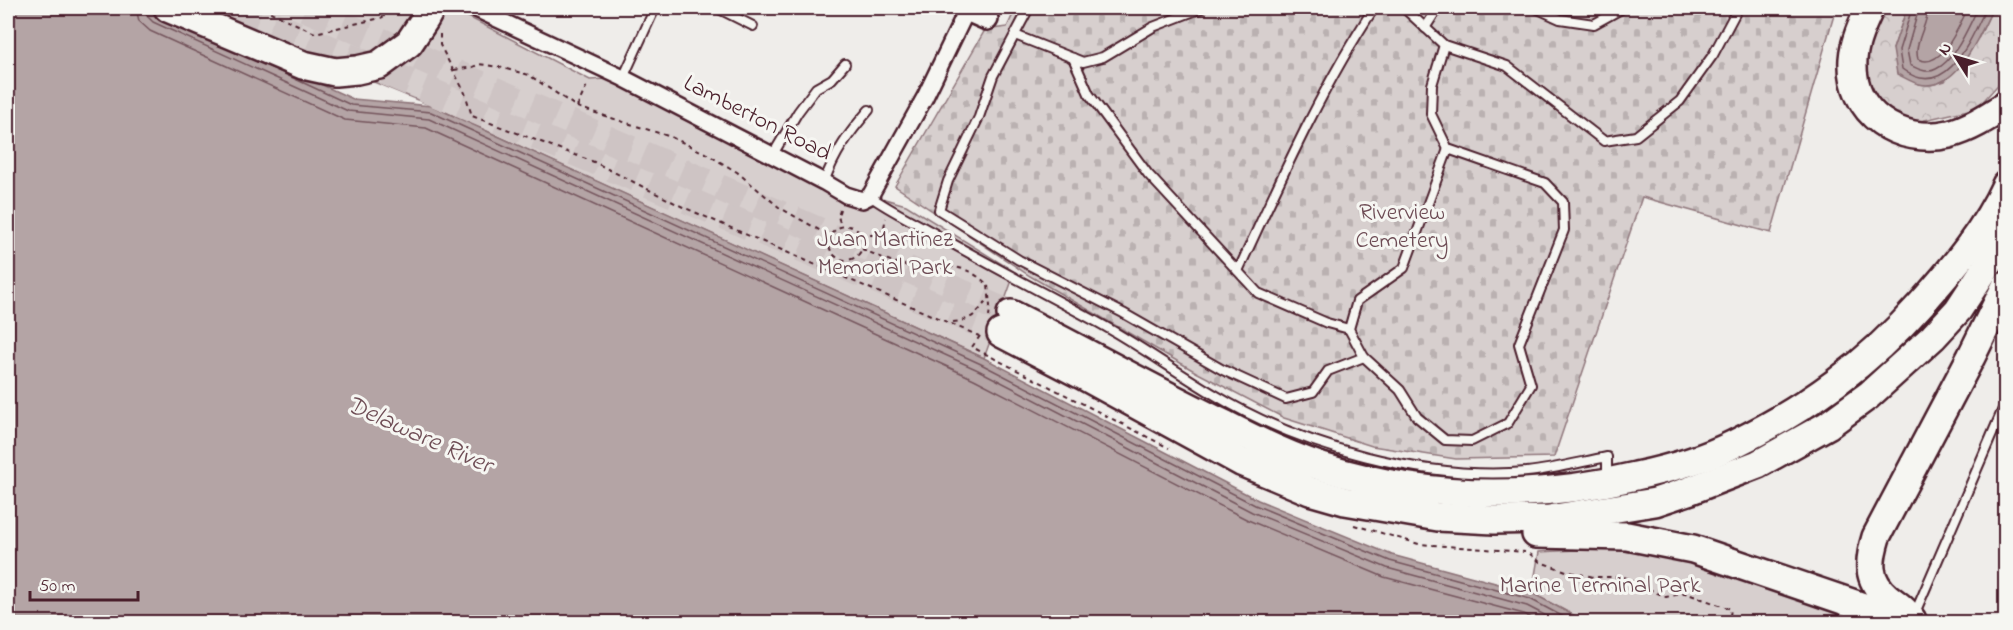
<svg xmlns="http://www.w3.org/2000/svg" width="2013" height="630" font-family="'Indie Flower',sans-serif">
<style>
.forest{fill:url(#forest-crowns);stroke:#90777c;stroke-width:1.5}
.cemetery{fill:url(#cemetery-stones);stroke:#90777c;stroke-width:1.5}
.park{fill:#d7cfce;stroke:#90777c;stroke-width:1.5}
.water{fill:#b4a4a5;stroke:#8a6f74;stroke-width:1.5}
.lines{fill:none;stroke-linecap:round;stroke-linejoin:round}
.shore{stroke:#74545c;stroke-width:1.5}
.highway-tunnel{stroke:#cec4c4;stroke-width:27;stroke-dasharray:27 14;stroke-linecap:butt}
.lane-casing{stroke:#4a1f2b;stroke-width:12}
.street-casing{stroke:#4a1f2b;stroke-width:20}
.secondary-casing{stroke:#4a1f2b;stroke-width:26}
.highway-casing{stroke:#4a1f2b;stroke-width:32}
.path{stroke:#4a1f2b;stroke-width:2;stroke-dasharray:4.5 4.5;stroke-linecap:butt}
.lane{stroke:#f6f6f2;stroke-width:8}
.street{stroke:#f6f6f2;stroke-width:15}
.secondary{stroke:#f6f6f2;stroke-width:21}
.highway{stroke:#f6f6f2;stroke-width:27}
.labels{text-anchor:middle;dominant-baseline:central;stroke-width:6;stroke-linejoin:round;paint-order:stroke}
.street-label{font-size:24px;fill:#4a1f2b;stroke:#f6f6f2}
.park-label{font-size:24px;fill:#6d4b54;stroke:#f6f6f2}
.water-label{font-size:26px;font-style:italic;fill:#6f4e56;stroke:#f6f6f2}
</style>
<defs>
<pattern id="forest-crowns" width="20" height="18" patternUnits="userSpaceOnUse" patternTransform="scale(1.5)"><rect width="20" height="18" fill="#d7cfce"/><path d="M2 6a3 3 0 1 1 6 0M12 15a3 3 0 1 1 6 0" fill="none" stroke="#bab1b1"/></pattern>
<pattern id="cemetery-stones" width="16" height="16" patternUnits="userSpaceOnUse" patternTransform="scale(1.5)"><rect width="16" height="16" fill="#d7cfce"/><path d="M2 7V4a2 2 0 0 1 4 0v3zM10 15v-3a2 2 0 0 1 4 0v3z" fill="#bab1b1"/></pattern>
</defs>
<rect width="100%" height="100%" fill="#efedea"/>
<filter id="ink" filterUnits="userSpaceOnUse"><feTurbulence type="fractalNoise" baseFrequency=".0167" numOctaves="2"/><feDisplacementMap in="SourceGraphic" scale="12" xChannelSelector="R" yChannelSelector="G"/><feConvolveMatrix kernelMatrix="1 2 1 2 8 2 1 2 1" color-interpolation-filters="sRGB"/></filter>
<g filter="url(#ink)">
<path class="forest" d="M1880,8H1907L1893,49L1918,84L1931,85L1945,81L1979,37L1993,8H2005V77L1977,108L1916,122L1886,109L1864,80L1868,28Z"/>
<path class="cemetery" d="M1016,8H1836L1771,233L1642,197L1554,457L1456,459L1372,446L1284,418L1196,372L1030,276L895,186L985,30L1007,27Z"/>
<g class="park">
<path d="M191,8H410L412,20L398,42L340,67Z"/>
<path d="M451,8L590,80L623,78L824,182L906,205L1015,272L984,358L432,106L369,80Z"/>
<path d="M1594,549L1650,553L1688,562L1877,622H1586L1532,593L1539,552Z"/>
</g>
<g class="water">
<path d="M8,8H153L353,99L432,106L984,358L1258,500L1392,555L1532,593L1586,622H8Z"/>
<path d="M1907,8H1993C1979,35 1958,93 1919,84C1911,82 1904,77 1897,74L1893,49Z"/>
</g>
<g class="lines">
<g class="shore">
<path d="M136,8L139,21L150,31L345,120L426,128L974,379L1248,520L1384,577L1524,614L1539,622"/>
<path d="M145,8L147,16L153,22L348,111L429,119L978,370L1252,512L1387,568L1527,606L1558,622"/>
<path d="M1912,8L1899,50L1902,69C1946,103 1971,39 1986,8"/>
<path d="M1919,8L1907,50L1910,65C1918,69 1927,74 1936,69C1955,61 1969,25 1978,8"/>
<path d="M1928,8C1928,25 1913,43 1918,59C1942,71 1959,25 1968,8"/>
<path d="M263,64L351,105L431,112L981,364L1255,505L1390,561L1530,599L1573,622"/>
</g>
<g class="highway-tunnel">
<path d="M234,8L1001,333"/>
<path d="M305,8L1011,314"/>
</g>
<defs>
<g id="lane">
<path d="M717,8L753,26"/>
<path d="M1029,8L993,76L979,117L948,181L939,210L1019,260L1123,313L1223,370L1286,399L1313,392L1328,371L1364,357L1349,329L1357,301L1404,268L1448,149"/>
<path d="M1404,8L1444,45L1507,66L1604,141L1636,136L1680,101L1713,55L1738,8"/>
<path d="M1536,8L1560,19L1594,24L1623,8"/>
<path d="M1425,28L1438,8"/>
<path d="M1015,35L1083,62L1103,57L1153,27L1202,8"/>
<path d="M1073,58L1089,94L1148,174L1258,293L1327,323L1349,329"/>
<path d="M623,78L655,8"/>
<path d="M772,156L798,112L816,88L832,79L845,64"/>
<path d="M824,182C835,153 848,134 869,110"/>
<path d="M870,196C889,210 911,220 932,232C987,264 1044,293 1099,323C1139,345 1176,372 1215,395C1301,447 1426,481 1527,472C1554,469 1581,462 1607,457V478"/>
<path d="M1238,271C1280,181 1320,90 1374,8"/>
<path d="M1364,357L1400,390L1417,417L1445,440L1472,441L1508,423L1531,385L1519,344L1564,230L1563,202L1545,183L1448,149L1431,114L1432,85L1444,45"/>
<path d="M1915,613L2006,402"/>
</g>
<path id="street" d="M474,8L623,78L824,182L846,195L862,200L870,196L925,97L967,10"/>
<path id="secondary" d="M962,8L987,19"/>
<g id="highway">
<path d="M168,8L303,65L335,72L357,70L379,65L409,43L425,19L431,8"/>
<path d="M1870,8C1863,23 1854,42 1853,59C1850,114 1899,145 1949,134C1969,129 1988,117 2006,105"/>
<path d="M1011,314C1083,350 1153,390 1226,425C1257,441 1288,456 1322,467C1426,499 1530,501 1636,476C1669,469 1704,459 1734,444C1808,408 1868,364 1922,303C1954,267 1986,229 2006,185"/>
<path d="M1001,333L1082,375L1241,462L1310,491L1345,501L1438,517L1494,520L1549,519L1655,502L1691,490L1758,464L1828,425L1869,395L1933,337L1958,310L2006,237"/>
<path d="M1536,534L1627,536L1693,549L1887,615L1912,620"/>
<path d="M1911,619C1902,606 1898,606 1887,597C1866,579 1869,560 1876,537L1971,357L2006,286"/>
</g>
</defs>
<use href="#lane" class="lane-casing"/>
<use href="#street" class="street-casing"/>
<use href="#secondary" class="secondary-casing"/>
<use href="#highway" class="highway-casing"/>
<g class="path">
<path d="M262,8L315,33L381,18L399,8"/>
<path d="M440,34V45L465,93L472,116L594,162L683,207L979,336"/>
<path d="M454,70L473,67L479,64L499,67L529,75L577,107L671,137L705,153L737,172L780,208L830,236"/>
<path d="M577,107L588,83"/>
<path d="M840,209L838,216L841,226"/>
<circle cx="846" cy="243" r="17"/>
<path d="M861,235H878L884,227L886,218"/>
<path d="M862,249C876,255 890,262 905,265C942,273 956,255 988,285L990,306L989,318"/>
<path d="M844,260L845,277"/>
<path d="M953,322C973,320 976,314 988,299"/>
<path d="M980,336L972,347L1169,448"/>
<path d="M1354,525L1419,544L1525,552"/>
<path d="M1530,554L1540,562L1569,572L1594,577H1624L1666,597L1685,593L1731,609L1729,622"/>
</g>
<use href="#lane" class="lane"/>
<use href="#street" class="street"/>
<use href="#secondary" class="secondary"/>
<use href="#highway" class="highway"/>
</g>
</g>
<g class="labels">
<g class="street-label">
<text transform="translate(757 119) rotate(27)">Lamberton Road</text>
</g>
<g class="park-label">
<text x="1402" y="213">Riverview<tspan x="1402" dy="28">Cemetery</tspan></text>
<text x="885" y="240">Juan Martinez<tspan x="885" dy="28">Memorial Park</tspan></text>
<text x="1600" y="586">Marine Terminal Park</text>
</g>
<g class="water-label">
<text transform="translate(419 436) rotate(24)">Delaware River</text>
</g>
</g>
<rect width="2013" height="630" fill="none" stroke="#f6f6f2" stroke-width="30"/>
<rect x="15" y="15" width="1983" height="600" fill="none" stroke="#4a1f2b" stroke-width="2" filter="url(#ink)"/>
<g transform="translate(1956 57) rotate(307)" stroke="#f6f6f2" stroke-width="4.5" paint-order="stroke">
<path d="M0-4.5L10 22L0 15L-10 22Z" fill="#4a1f2b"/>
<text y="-9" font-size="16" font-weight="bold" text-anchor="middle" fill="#4a1f2b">N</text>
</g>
<path d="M30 591v9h108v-9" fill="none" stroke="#4a1f2b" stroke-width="3"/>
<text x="39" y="591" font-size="18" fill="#4a1f2b" stroke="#f6f6f2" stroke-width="4.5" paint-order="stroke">50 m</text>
</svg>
